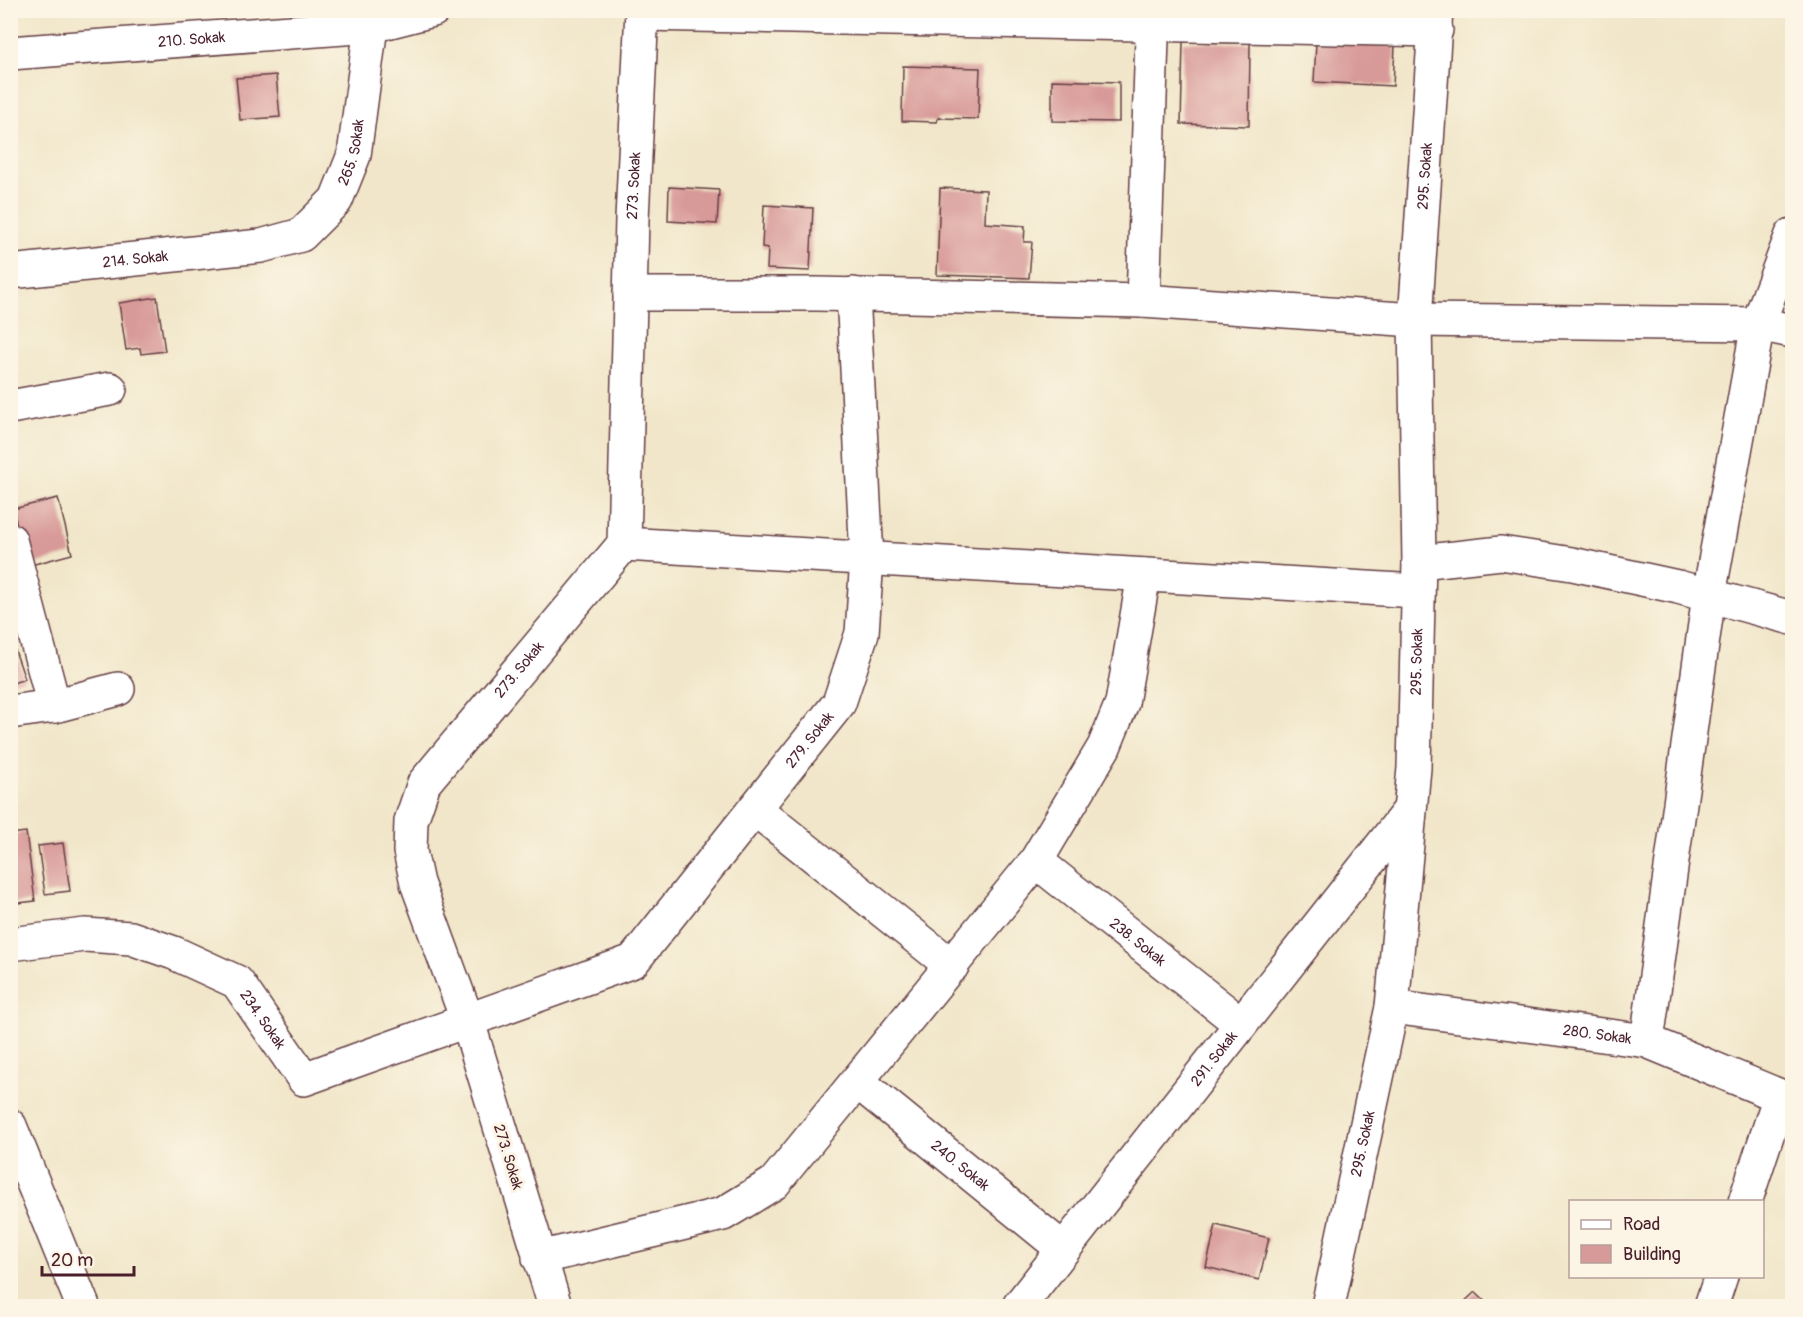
<svg xmlns="http://www.w3.org/2000/svg" width="1803" height="1317" font-family="Pangolin,sans-serif">
<style>
.building{fill:#d89a98}
.lines{fill:none;stroke-linecap:round;stroke-linejoin:round}
.minor-casing{stroke:#633d43;stroke-width:36}
.minor{stroke:#fff;stroke-width:33}
.labels{text-anchor:middle;dominant-baseline:central;stroke-width:6;stroke-linejoin:round;paint-order:stroke}
.street-label{font-size:15px;fill:#4a1f2b;stroke:#fcf5e5}
</style>
<rect width="100%" height="100%" fill="#fcf5e5"/>
<filter id="ink" filterUnits="userSpaceOnUse"><feTurbulence type="fractalNoise" baseFrequency=".0167" numOctaves="2"/><feDisplacementMap in="SourceGraphic" scale="12" xChannelSelector="R" yChannelSelector="G"/><feConvolveMatrix kernelMatrix="1 2 1 2 8 2 1 2 1" color-interpolation-filters="sRGB"/></filter>
<filter id="wash" filterUnits="userSpaceOnUse"><feTurbulence type="fractalNoise" baseFrequency=".008" numOctaves="4" result="noise"/><feDisplacementMap in="SourceGraphic" scale="24" xChannelSelector="R" yChannelSelector="G"/><feGaussianBlur stdDeviation="1.35" result="paint"/><feColorMatrix in="noise" values="0 0 0 0 0 0 0 0 0 0 0 0 0 0 0 0 0 1.4 0 .05"/><feComposite in="paint" operator="in"/></filter>
<g filter="url(#wash)">
<rect width="100%" height="100%" fill="#f1e6c9"/>
<g id="blocks">
<g class="building">
<path d="M1183,42L1250,43L1249,126L1181,124Z"/>
<path d="M1316,42L1395,46L1393,86L1314,82Z"/>
<path d="M903,66L980,68L978,119L938,118L937,122L902,121Z"/>
<path d="M276,75L280,117L240,120L236,78Z"/>
<path d="M1052,80L1119,82V122L1052,121Z"/>
<path d="M669,187L719,190L717,224L668,221Z"/>
<path d="M940,188L986,190L985,223L1025,226L1024,242H1032L1029,278L937,275Z"/>
<path d="M764,205L813,208L810,271L767,269L768,248L762,247Z"/>
<path d="M157,297L165,351L141,354L140,348L126,350L119,303Z"/>
<path d="M58,498L72,554L27,566L13,509Z"/>
<path d="M10,636L25,679L10,684Z"/>
<path d="M26,832L35,901L10,904V834Z"/>
<path d="M63,843L70,891L45,894L38,846Z"/>
<path d="M1216,1225L1269,1238L1259,1280L1206,1267Z"/>
<path d="M1475,1292L1490,1306H1460Z"/>
</g>
</g>
</g>
<g filter="url(#ink)">
<use href="#blocks" fill-opacity="0" stroke="#633d43" stroke-width="1.5"/>
<g class="lines">
<defs>
<g id="minor">
<path d="M642,14L1436,30"/>
<path id="s1" d="M10,53L371,26L433,10"/>
<path id="s2" d="M10,272L261,246L301,235L336,200L354,155L371,26L368,10"/>
<path d="M630,294H817L1143,301L1153,10"/>
<path d="M1143,301L1415,320L1758,324L1792,331"/>
<path d="M10,407L110,389"/>
<path d="M10,540L54,706"/>
<path d="M624,544L1417,591"/>
<path d="M1419,562L1501,553L1572,564L1678,587L1792,618"/>
<path d="M10,712L54,706L118,689"/>
<path d="M755,809L952,966"/>
<path id="s3" d="M1036,861L1241,1024"/>
<path id="s4" d="M10,944L85,935L131,938L174,953L237,982L304,1079L633,961L839,703L862,633L867,558L853,294"/>
<path id="s5" d="M1392,1007L1647,1041L1792,1101"/>
<path d="M1647,1041L1709,595L1758,324L1792,235"/>
<path id="s6" d="M858,1082L1063,1249"/>
<path d="M10,1126L83,1306"/>
<path d="M1745,1202L1780,1096"/>
<path d="M539,1258L723,1214L774,1183L1036,861L1104,747L1122,703L1144,575"/>
<path id="s7" d="M555,1306L468,1022L417,883L410,851L411,821L424,783L624,544L632,219L642,10"/>
<path id="s8" d="M1019,1306L1409,811"/>
<path id="s9" d="M1328,1306L1392,1007L1414,768L1419,562L1415,320L1436,10"/>
<path d="M1711,1306L1721,1276"/>
</g>
</defs>
<use href="#minor" class="minor-casing"/>
<use href="#minor" class="minor"/>
</g>
</g>
<g class="labels">
<g class="street-label">
<text stroke="none"><textPath href="#s1" startOffset="182">210. Sokak</textPath></text>
<text stroke="none"><textPath href="#s2" startOffset="394">265. Sokak</textPath></text>
<text stroke="none"><textPath href="#s9" startOffset="1138">295. Sokak</textPath></text>
<text stroke="none"><textPath href="#s7" startOffset="1218">273. Sokak</textPath></text>
<text stroke="none"><textPath href="#s2" startOffset="126">214. Sokak</textPath></text>
<text stroke="none"><textPath href="#s9" startOffset="652">295. Sokak</textPath></text>
<text stroke="none"><textPath href="#s7" startOffset="696">273. Sokak</textPath></text>
<text stroke="none"><textPath href="#s4" startOffset="987">279. Sokak</textPath></text>
<text stroke="none"><textPath href="#s3" startOffset="130">238. Sokak</textPath></text>
<text stroke="none"><textPath href="#s4" startOffset="282">234. Sokak</textPath></text>
<text stroke="none"><textPath href="#s5" startOffset="207">280. Sokak</textPath></text>
<text stroke="none"><textPath href="#s8" startOffset="315">291. Sokak</textPath></text>
<text stroke="none"><textPath href="#s9" startOffset="166">295. Sokak</textPath></text>
<text transform="translate(508 1157) rotate(73)">273. Sokak</text>
<text stroke="none"><textPath href="#s6" startOffset="132">240. Sokak</textPath></text>
</g>
</g>
<rect width="1803" height="1317" fill="none" stroke="#fcf5e5" stroke-width="36"/>
<rect x="1569" y="1200" width="195" height="78" fill="#fcf5e5" stroke="#b59f9b" stroke-width="1.5"/>
<rect x="1581" y="1220" width="30" height="9" fill="#ffffff" stroke="#b59f9b" stroke-width="1.5"/>
<text x="1623" y="1230" font-size="18" fill="#4a1f2b">Road</text>
<rect x="1581" y="1245" width="30" height="18" fill="#d89a98" stroke="#b59f9b" stroke-width="1.5"/>
<text x="1623" y="1260" font-size="18" fill="#4a1f2b">Building</text>
<path d="M42 1266v9h92v-9" fill="none" stroke="#4a1f2b" stroke-width="3"/>
<text x="51" y="1266" font-size="18" fill="#4a1f2b" stroke="#fcf5e5" stroke-width="4.5" paint-order="stroke">20 m</text>
</svg>
